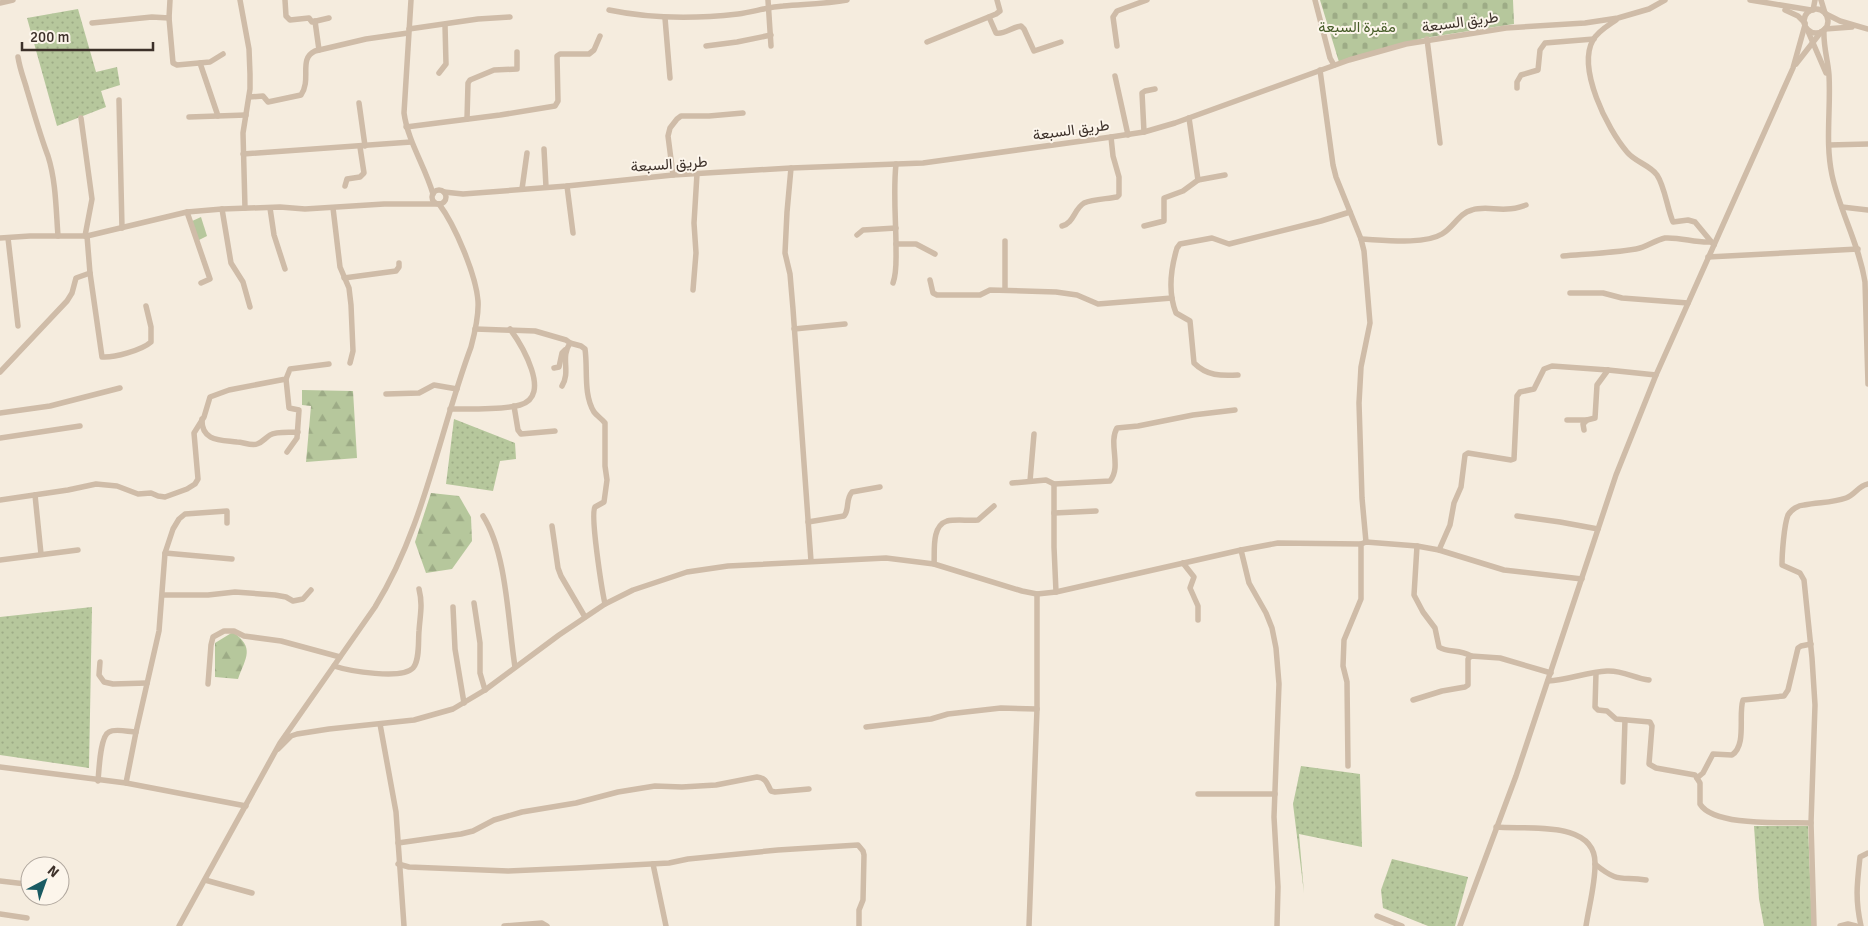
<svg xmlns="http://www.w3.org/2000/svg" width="1868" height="926" font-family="Signika,Vazirmatn,sans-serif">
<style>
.grass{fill:url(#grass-dots)}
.forest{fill:url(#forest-firs)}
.cemetery{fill:url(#cemetery-stones)}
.pitch{fill:#b6c79c}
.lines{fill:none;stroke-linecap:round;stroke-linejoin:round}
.minor{stroke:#cfbca8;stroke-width:5.5}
.labels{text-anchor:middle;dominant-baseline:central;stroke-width:4;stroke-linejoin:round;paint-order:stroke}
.street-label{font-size:15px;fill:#3c3029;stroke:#fcf5eb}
.park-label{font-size:15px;fill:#475d29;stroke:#fcf5eb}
</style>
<defs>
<pattern id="grass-dots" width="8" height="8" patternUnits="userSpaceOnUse" patternTransform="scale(1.25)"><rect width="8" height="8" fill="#b6c79c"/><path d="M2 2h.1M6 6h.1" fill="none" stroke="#9dab86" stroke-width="1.8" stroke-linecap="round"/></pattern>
<pattern id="forest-firs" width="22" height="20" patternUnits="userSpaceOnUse" patternTransform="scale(1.25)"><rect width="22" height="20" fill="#b6c79c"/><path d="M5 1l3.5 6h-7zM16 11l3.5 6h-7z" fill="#9dab86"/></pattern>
<pattern id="cemetery-stones" width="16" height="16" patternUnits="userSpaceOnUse" patternTransform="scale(1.25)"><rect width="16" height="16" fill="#b6c79c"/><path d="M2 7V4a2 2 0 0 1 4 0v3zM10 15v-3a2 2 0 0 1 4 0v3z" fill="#9dab86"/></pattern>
</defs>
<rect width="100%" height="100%" fill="#f5ecde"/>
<g class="grass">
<path d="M78,9L96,72L117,67L120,85L101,91L106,107L57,126L27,18Z"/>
<path d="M454,419L515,443L516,459L500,461L493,491L446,484Z"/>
<path d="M92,607L89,768L0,755V617Z"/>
<path d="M1301,766L1360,774L1362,847L1299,834L1304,893L1293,804Z"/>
<path d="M1754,826H1808L1812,926H1764L1759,899Z"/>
<path d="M1392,859L1468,877L1455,926H1428L1383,908L1381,890Z"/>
</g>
<g class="forest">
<path d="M302,390L353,391L357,458L306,462L311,406L302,405Z"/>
<path d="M431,493L459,496L471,517L472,541L452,569L426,573L415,542Z"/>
<path d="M233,632C255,648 246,657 238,679L215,677V643Z"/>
</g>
<path class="cemetery" d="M1320,0H1513L1514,24L1424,38L1339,62Z"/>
<path class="pitch" d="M201,217L207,236L197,241L190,222Z"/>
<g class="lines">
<g class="minor">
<path d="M170,0L169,18L173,63L177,65L210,62L223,54"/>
<path d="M240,0L249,49L250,74V89L243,133L245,208"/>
<path d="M285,0L286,16L290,20L309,18L312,22L329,18"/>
<path d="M411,0L404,113C408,142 425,166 433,194"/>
<path d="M768,0L771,46"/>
<path d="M1315,0L1330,58L1334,65"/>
<path d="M1750,0L1811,10"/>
<path d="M1821,0L1825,13"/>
<path d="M0,3L13,0"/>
<circle cx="1816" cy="21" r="12"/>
<path d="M609,10C652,19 694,19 738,14C753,12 768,7 783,6C805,4 826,4 847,0"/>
<path d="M1785,10L1798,16L1805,23"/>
<path d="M1813,10L1815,0"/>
<path d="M1826,14L1840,21L1868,29"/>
<path d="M989,17L996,33C1004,35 1012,27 1021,26L1024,29L1034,51L1061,42"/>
<path d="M665,18L670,78"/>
<path d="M1616,20C1609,25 1598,31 1593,40C1577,68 1607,129 1627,152C1635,162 1650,165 1657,175C1665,187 1667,208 1673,222L1688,220L1695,222L1714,245"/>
<path d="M315,21L319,50"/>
<path d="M92,23L152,17L169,18"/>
<path d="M409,29L478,19L510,17"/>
<path d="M1807,29L1826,73"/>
<path d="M1825,29L1852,27"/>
<path d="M1824,30C1823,46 1828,60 1829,75C1831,109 1825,142 1832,175C1840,212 1859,244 1865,282L1868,384"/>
<path d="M1427,39L1440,143"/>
<path d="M927,42L996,14L1000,11L997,0"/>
<path d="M706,46L737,42L771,35"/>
<path d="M1117,46L1113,17L1117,11L1147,0"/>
<path d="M18,57C20,70 24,79 27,90C34,113 40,135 48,156C56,181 56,210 58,236"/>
<path d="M200,63L218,116"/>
<path d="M1796,64L1821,32"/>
<path d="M1320,70L1333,165L1336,177L1361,239L1364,251L1370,323L1361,367L1359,403L1362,498L1366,542"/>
<path d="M439,73L446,64L445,25"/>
<path d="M1115,76L1128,135"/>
<path d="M1517,88V82L1521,75L1538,70L1540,50L1545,43L1594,39"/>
<path d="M249,97L263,96L268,102L301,95C312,79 298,59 315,51L366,39L408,33"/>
<path d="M119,100L122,228"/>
<path d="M359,103L365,146"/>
<path d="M189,117L246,115"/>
<path d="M81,118L92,199L85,236"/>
<path d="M1189,118L1198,180L1225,175"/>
<path d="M467,119L468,83L470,80L494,70L517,69V52"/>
<path d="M406,127L500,115L555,106L558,101L557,56L560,54H589L594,50L600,36"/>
<path d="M1144,132L1142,93L1145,91L1155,89"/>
<path d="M1829,145L1868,144"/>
<path d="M544,149L546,187"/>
<path d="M243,154L411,142"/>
<path d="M791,168L787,212L785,253L790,274L793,309L811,561"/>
<path d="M673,175L668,136L670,128L677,119L681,116H709L743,113"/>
<path d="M345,186L347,179L360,177L364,173L360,147"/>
<path d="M567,186L573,233"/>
<path d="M522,189L527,153"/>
<circle cx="439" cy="197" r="7"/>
<path d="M444,192L463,194L567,186L673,175L791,168L923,163L1111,137L1144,132L1175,123L1349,60L1406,44L1506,28L1585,23L1618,18L1649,9L1665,0"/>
<path d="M1842,207L1868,210"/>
<path d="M270,208L274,235L285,269"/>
<path d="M333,208L340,267L349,288L351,305L353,351L350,363"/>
<path d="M222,209L231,263L243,282L250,307"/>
<path d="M187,212L210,279L201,283"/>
<path d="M1062,226C1074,223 1074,209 1084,203C1093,199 1107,199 1117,197L1119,195V177L1113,156L1111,137"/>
<path d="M1144,226L1164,221V198L1183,191L1198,180"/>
<path d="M857,235L863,230L896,228"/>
<path d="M0,238L30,236H87L187,212L222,209L280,207L305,209L384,204H437"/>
<path d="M8,238L18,326"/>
<path d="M1361,239C1383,240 1424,245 1442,234C1454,227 1459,213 1472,210C1484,206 1495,210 1507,209C1513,209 1520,207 1526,205"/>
<path d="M1005,241V290"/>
<path d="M896,244H916L935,254"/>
<path d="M1563,256C1587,254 1612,253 1636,249C1647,247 1655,240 1665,238C1681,237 1695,243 1711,242"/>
<path d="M1708,257L1858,249"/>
<path d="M90,273L102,357C114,358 142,350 151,342V327L146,306"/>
<path d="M344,278L396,271L399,267V263"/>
<path d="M930,280L933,293L937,295H980L990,290L1056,292L1077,295L1098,304L1172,298"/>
<path d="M893,283C897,272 896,259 896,247C896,220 893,192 896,164"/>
<path d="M693,290L696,253L694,223L697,174"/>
<path d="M1570,293H1603L1622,298L1688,303"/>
<path d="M475,329L535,331L566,340L570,343C560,358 571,371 562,386"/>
<path d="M794,329L845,324"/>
<path d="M570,343L581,346L585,349C588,369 583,394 594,412C597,416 602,419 605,423V466L607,480L604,502L595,507C590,515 602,590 605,604"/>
<path d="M554,368L559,367L562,353L565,350"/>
<path d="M0,372L67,301L72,293L76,278L90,273L87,236"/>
<path d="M1238,375C1221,376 1207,376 1194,363L1190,321L1176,313C1168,293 1171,268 1177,248L1180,244L1212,238L1229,244L1321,221L1350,212"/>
<path d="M286,379L289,408L299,410L297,438L287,452"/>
<path d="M386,394L419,393L434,385L457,389"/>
<path d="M514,406L518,430L521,434L555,431"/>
<path d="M450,409C469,409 503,410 520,405C553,396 521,344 510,329"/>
<path d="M0,413L50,406L120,388"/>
<path d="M202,419C201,442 222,440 237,442C243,442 251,446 257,444C263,442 265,438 270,435C277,431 290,433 298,432"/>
<path d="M1567,420H1587"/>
<path d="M1584,430L1583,424L1587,420L1595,418L1597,385L1608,370"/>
<path d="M0,438L80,426"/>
<path d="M1030,481L1034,434"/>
<path d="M1012,483L1046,480L1054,484L1110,481C1122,467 1108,443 1117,428L1138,426L1193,415L1235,410"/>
<path d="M1054,484V547L1056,592"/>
<path d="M35,495L41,554"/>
<path d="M0,500L68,490L96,484L117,486L138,494L151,493L158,496L165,497L187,489L195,484L198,479L194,433L204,417L210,397L229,390L286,379L290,369L329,364"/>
<path d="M1054,513L1096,511"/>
<path d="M483,516C507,553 508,623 515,667"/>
<path d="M1517,516L1560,522L1598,529"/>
<path d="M808,522L844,516C850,509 845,500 852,492L880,487"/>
<path d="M552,526L558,568L561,576L585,617"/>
<path d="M1417,546L1414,595L1423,612L1435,628L1439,647C1448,653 1459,649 1471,656"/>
<path d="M1241,550L1249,583L1266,613L1272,628L1276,648L1279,684L1274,817L1278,887L1277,926"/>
<path d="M1439,550L1450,525L1454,503L1461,487L1465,455L1468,453L1511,460L1514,459L1517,396L1520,392L1534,389L1544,369L1552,366L1608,370L1656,375"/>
<path d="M165,553L232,559"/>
<path d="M0,560L78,550"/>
<path d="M1183,563L1194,577L1190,588L1198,606V620"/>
<path d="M934,564C935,552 931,526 947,521C956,519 969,521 978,520L994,506"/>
<path d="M163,595H208L235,592L275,595L286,597L293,601L303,599L311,590"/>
<path d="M474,603L480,643V673L485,690"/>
<path d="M453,607L455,649L464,703"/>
<path d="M100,662L99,675L104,682L113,684L147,683"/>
<path d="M334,666C349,671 402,680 413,668C420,660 418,641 419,631C420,615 423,605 419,589"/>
<path d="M1596,673L1595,707L1598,710L1607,711L1616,719L1650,722L1652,726L1649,764L1656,768L1695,775L1700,783V804C1714,827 1785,822 1811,823"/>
<path d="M1548,681C1568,680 1587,672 1607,671C1622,670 1634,678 1649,680"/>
<path d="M208,684L211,645L213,637L224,631H234L244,636L281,641L340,657"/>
<path d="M1413,700L1442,691L1465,687L1468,685V659L1471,656L1500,658L1551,673"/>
<path d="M380,724L396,812L404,926"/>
<path d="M866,727L931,719L948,714L1001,708L1037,709"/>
<path d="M278,749L291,736L297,734L329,729L414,720L453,709L485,690L559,635L605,604L633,590L687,572L728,566L886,558L934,564L1022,591L1037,594L1056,592L1241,550L1278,543L1361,544L1366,542L1417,546L1439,550L1504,570L1582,579"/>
<path d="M1348,766L1347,682L1343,666L1344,640L1361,599V544"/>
<path d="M0,767L126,783L246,806"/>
<path d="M1697,778L1703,773L1713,754L1732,755C1747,745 1738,715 1743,700L1784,696L1788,690L1798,648L1801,646L1811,644"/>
<path d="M98,781C99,771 100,736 109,732C115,728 129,732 136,732"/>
<path d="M1623,782L1625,720"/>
<path d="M126,783L136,732L159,631L165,553L173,529L179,519L185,514L227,511V523"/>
<path d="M1198,794H1275"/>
<path d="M1496,827C1526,830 1597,819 1595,865C1595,885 1589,906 1586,926"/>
<path d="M398,843L461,834L473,831L494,820L522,812L576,803L618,792L655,786L682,787L716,785L757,777C767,778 767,784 771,791L775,792L809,789"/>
<path d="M398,864L409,867L508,871L576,868L669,863L688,859L778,850L858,845L863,851L864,855L863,900L859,910V926"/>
<path d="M653,864L666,926"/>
<path d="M1595,864C1619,884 1621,876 1646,880"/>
<path d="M205,880L252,893"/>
<path d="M0,881L26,884"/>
<path d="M0,914L27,918"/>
<path d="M1377,916L1402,926"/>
<path d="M179,926L280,743L375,607C424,528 439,433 471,347C475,332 479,316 478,301C476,275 455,225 439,204"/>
<path d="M504,926L542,923L547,926"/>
<path d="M1029,926L1037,709V594"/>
<path d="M1460,926L1516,776L1616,475L1656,375L1793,68L1805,25"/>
<path d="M1814,926L1811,823L1815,705L1812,658L1804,580L1800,573L1782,565C1782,554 1784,525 1788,515C1791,510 1798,505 1804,505C1818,502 1832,503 1846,498C1855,495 1858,486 1868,484"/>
<path d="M1840,926L1848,924L1856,926"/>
<path d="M1861,926C1855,899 1857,884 1860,857L1868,853"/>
</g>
</g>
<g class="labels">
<g class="street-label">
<text transform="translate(1460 22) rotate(-8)">طريق السبعة</text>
<text transform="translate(1071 130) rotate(-8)">طريق السبعة</text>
<text transform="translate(669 164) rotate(-4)">طريق السبعة</text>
</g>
<g class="park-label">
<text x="1357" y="27">مقبرة السبعة</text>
</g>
</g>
<g transform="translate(45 881) rotate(41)"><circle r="24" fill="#fcf5eb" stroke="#afa69d"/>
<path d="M0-4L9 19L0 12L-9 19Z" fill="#195a62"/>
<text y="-8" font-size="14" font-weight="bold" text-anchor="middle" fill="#3c3029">N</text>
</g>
<path d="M22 42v8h131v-8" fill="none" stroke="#3c3029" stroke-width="2.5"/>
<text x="30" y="42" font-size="15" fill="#3c3029" stroke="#fcf5eb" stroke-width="4" paint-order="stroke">200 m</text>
</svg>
